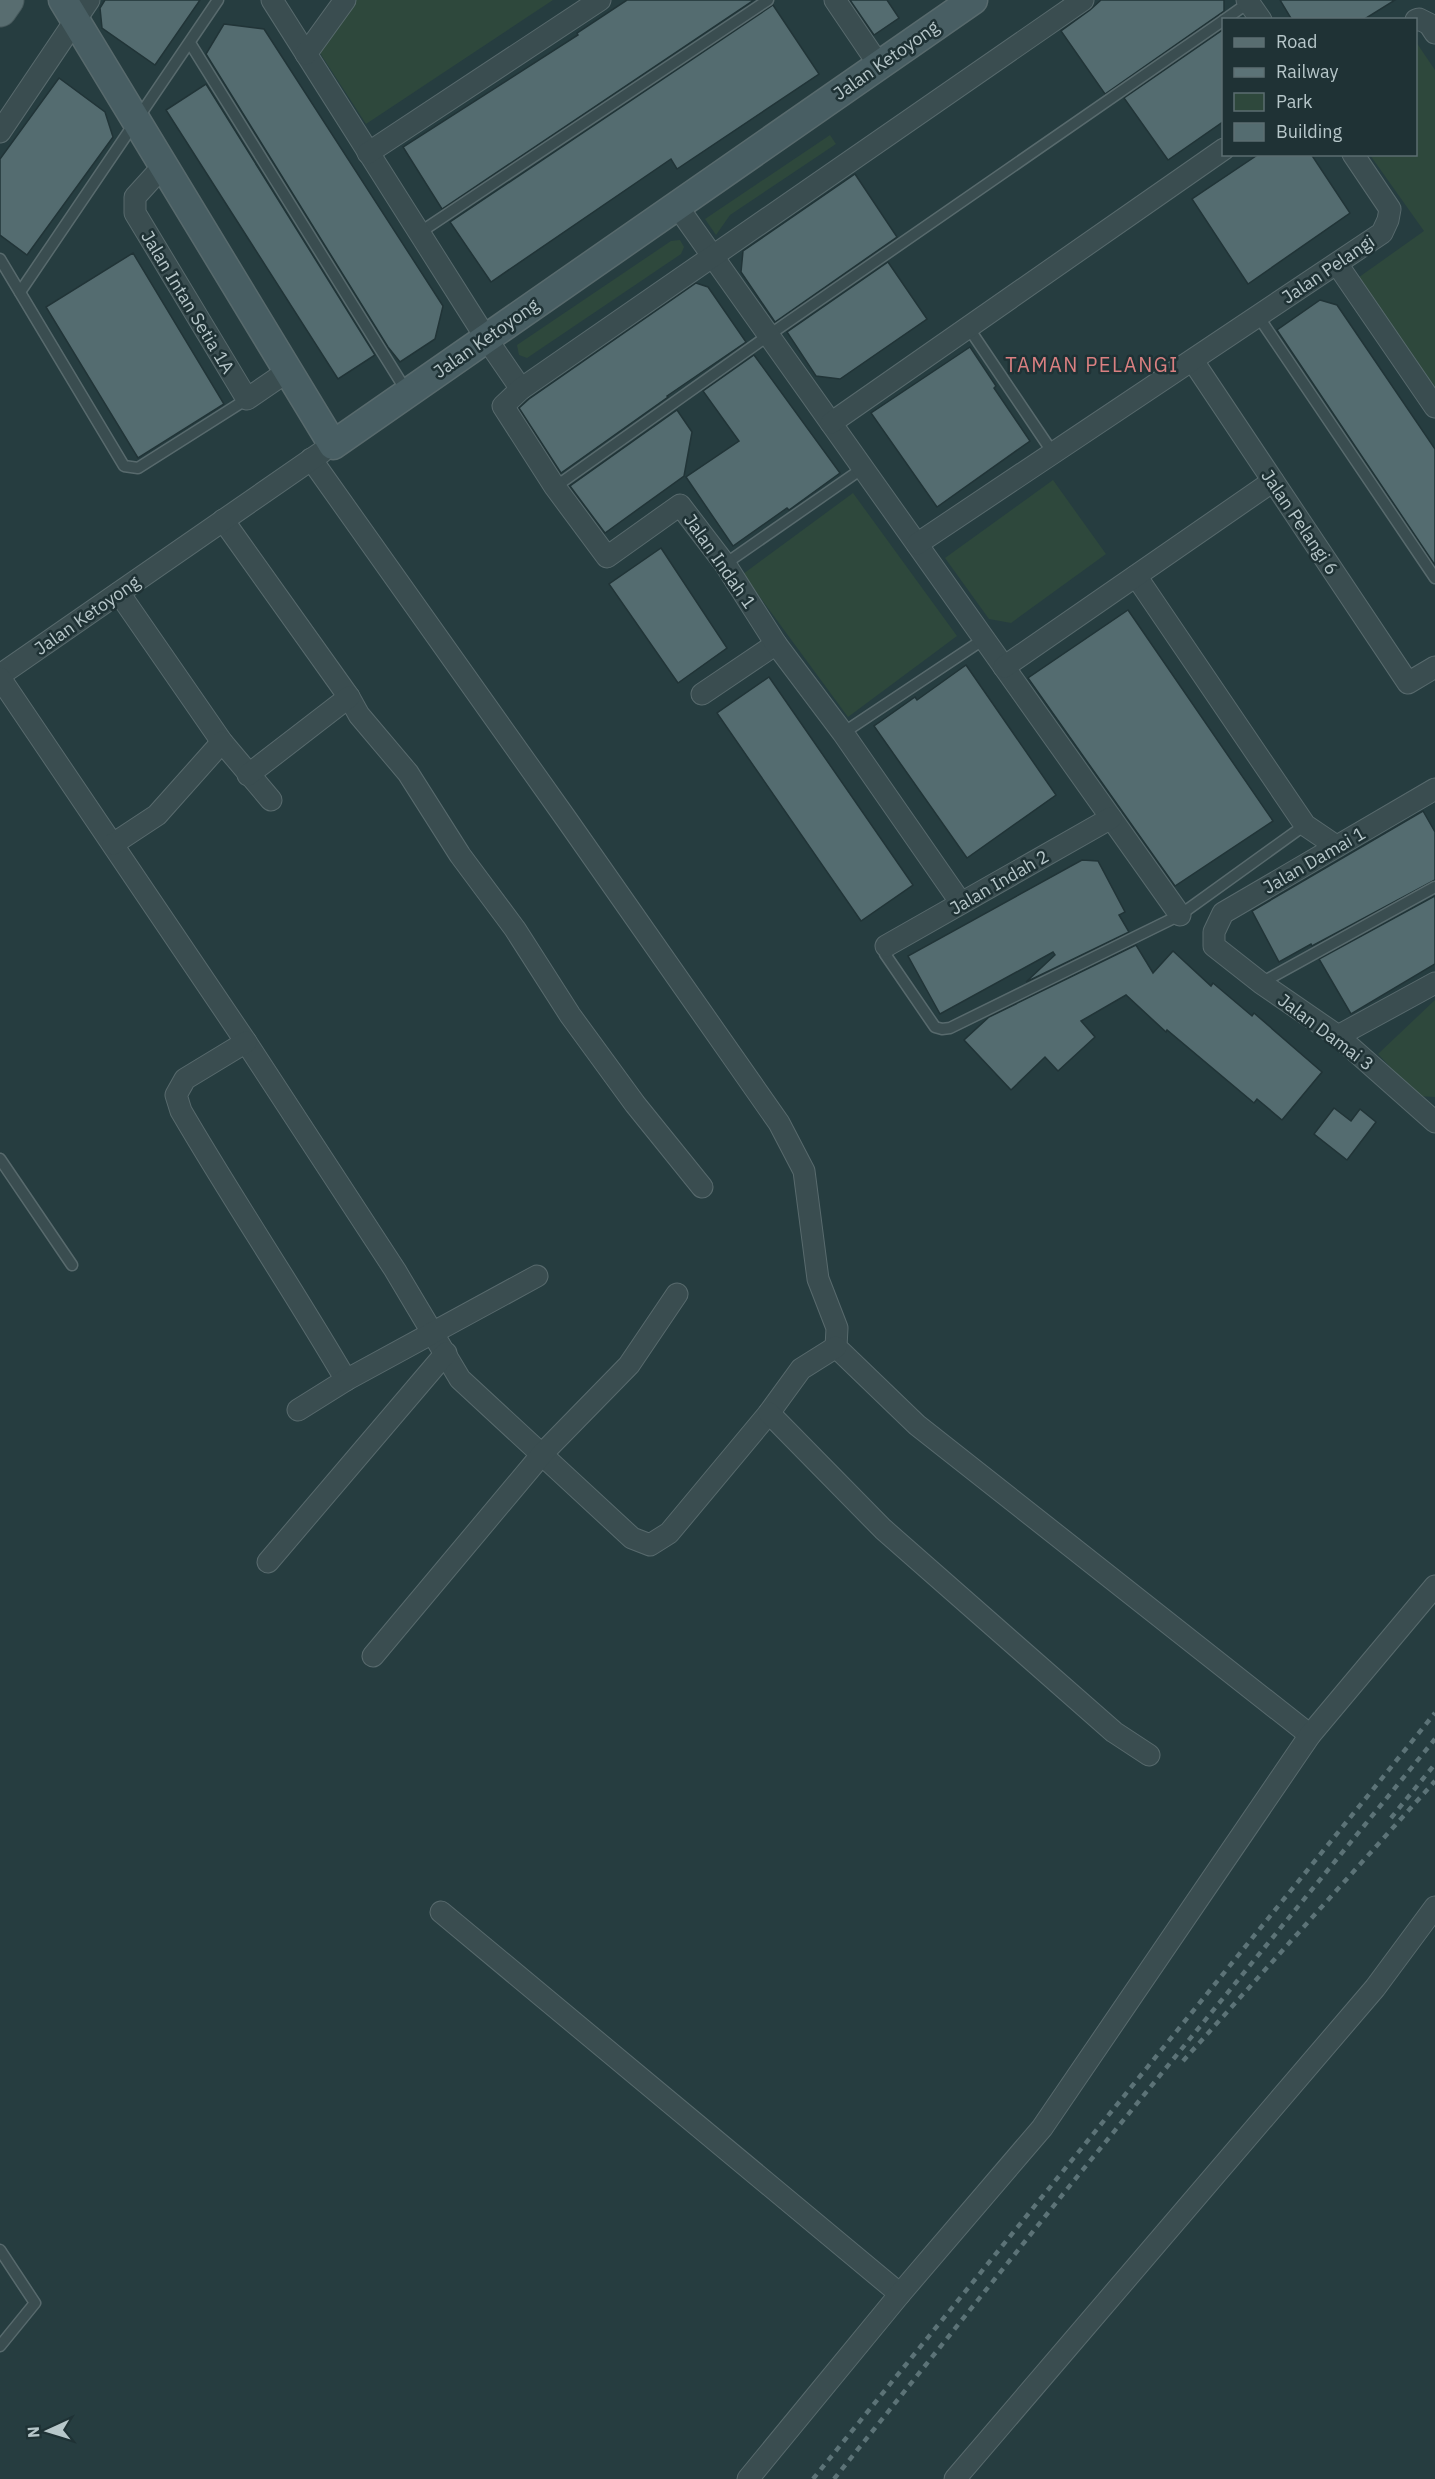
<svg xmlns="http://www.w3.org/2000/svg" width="1435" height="2479" font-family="'IBM Plex Sans',sans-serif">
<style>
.green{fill:#2e483c}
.building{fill:#546c70;stroke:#213437;stroke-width:1.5}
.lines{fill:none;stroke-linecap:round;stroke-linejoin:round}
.lane-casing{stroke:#586a6d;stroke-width:13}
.street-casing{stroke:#586a6d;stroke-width:23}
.secondary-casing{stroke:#586a6d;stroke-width:31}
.primary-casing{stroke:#47595c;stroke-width:35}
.lane{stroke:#3a4d50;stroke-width:10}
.street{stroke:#3a4d50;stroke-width:21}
.secondary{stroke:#485e63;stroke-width:28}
.primary{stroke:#586d70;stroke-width:33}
.rail{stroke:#5c7377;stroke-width:4.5;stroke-dasharray:6 6;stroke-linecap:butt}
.labels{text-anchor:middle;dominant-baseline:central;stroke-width:5;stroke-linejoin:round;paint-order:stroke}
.street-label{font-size:18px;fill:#b7c7ca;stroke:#1f3235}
.neighbourhood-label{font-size:20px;letter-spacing:1.5px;fill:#da8081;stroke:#1f3235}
</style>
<rect width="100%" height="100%" fill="#263d40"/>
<g class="green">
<path d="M354,0H553L366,124L318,50Z"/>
<path d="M1416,42L1435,70V393L1355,280L1424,231L1370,155L1416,154Z"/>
<path d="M830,135L836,144L730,215L716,235L705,219Z"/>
<path d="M680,240L684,247L681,254L527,358L519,355L517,345L671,241Z"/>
<path d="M1053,480L1106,554L1011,623L989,619L945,558Z"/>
<path d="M853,493L957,636L848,717L743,574Z"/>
<path d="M1435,1000V1097L1417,1096L1378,1054Z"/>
</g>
<g class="building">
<path d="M105,0H200L155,65L102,28L100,8Z"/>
<path d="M627,0H754L442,209L403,147L578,35L577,33Z"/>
<path d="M850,0H887L899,18L874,35Z"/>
<path d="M1101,0H1224V11L1105,94L1061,31L1090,10Z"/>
<path d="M1280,0H1395L1363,20H1292Z"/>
<path d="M773,5L819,74L677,169L671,159L491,282L450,222Z"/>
<path d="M224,24L264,29L443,306L435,339L400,362L388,347L206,54Z"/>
<path d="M1224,29V121L1168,160L1124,98Z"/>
<path d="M59,78L105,112L113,137L27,255L0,235V159Z"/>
<path d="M206,84L375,355L338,379L166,110Z"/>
<path d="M1259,154H1311L1350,213L1248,284L1192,199Z"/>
<path d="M855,174L897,237L775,322L741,272L743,251Z"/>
<path d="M133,253L224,404L138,458L46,307Z"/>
<path d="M888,262L927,319L840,379L816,376L787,332Z"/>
<path d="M696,283L708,287L746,342L667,396L668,397L561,473L519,408L529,399Z"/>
<path d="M1320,300L1337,305L1435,449V565L1277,330Z"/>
<path d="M970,347L996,386L994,388L1030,441L937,507L871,413Z"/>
<path d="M754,355L840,473L789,510L787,508L733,546L686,477L739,441L703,391Z"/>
<path d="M677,410L692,432L684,476L605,533L570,486Z"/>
<path d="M661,548L727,648L678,683L609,584Z"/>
<path d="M1128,610L1273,821L1175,886L1028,678Z"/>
<path d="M966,665L1056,795L967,858L874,726L915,697L917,700Z"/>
<path d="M769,677L913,885L861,921L717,713Z"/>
<path d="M1423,811L1435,832V880L1312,946L1311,944L1279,962L1252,911Z"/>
<path d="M1082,860L1098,861L1125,912L1119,915L1129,932L1026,982L1055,955L1053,952L940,1014L908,956Z"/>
<path d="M1435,896V964L1351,1014L1319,959Z"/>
<path d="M1136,945L1153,973L1173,951L1211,986L1213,983L1252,1016L1254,1013L1322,1072L1282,1120L1257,1099L1254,1103L1167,1030L1166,1032L1126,995L1081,1021L1095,1037L1058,1071L1045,1057L1011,1090L964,1040L989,1017Z"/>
<path d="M1334,1108L1351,1121L1360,1109L1376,1122L1347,1160L1314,1134Z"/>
</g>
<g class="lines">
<defs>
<g id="lane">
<path d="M1224,20L1251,1"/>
<path d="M190,43L407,392"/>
<path d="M419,233L768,0"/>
<path d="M0,259L124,466L138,468L247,399"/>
<path d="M20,292L218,0"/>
<path d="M1258,316L1435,578"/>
<path d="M968,327L1053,453"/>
<path d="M555,487L769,335L1224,20"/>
<path d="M725,564L863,468"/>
<path d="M843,733L984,639"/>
<path d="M886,946L885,954L935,1027L942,1029L950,1028L1180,915L1305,825"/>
<path d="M1261,983L1435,887"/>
<path d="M0,1159L72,1265"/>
<path d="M0,2250L35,2303L0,2346"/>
</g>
<g id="street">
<path d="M272,0L486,338L521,389"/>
<path d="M835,0L879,65"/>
<path d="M1247,0L1261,20"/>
<path d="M1416,20L1419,19L1429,24L1435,33"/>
<path d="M306,54L345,0"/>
<path d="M0,132L89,0"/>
<path d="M368,153L600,0"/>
<path d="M164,165L135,197V213L247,399L288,371"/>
<path d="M677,206L1180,915"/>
<path d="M1337,264L1435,407"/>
<path d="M1193,361L1408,683L1435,667"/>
<path d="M831,423L1224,149"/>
<path d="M311,459L567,820L779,1123L804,1171L818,1279L837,1328L836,1347L917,1425L1310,1735"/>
<path d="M223,520L349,697L359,715L408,773L460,855L515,929L570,1015L635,1104L702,1187"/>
<path d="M917,544L1382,233L1388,220L1390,209L1353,154"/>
<path d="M1136,576L1305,825L1336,846"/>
<path d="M119,593L222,742L271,800"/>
<path d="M1004,667L1273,481"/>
<path d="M0,675L322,452"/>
<path d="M0,678L246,1042L395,1270L460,1379L632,1538L650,1545L669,1533L769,1413L801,1369L836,1347"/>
<path d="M702,694L776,644"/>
<path d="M248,775L349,697"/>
<path d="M1435,789L1223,913L1214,932V946L1261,983L1338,1036L1435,1122"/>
<path d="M113,844L157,815L222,742"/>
<path d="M961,903L843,733L776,644L725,564L680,505L607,557L555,487L503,406L521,389L1083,0"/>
<path d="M886,946L1111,818"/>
<path d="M1338,1036L1435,983"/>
<path d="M246,1042L185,1079L176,1095L181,1111C234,1202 293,1289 346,1380"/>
<path d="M298,1410L346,1380L537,1276"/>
<path d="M769,1413L883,1529L1114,1732L1149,1755"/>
<path d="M268,1562L446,1353"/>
<path d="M373,1656L543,1453L629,1365L677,1294"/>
<path d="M441,1912L900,2294"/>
<path d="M748,2479L900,2294L1042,2128L1310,1735L1435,1586"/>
<path d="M955,2479L1375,1988L1435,1907"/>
</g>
<path id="secondary" d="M63,0L333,445L973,0"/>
<path id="primary" d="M0,10L7,0"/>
</defs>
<use href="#lane" class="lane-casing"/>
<use href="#street" class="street-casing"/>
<use href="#secondary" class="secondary-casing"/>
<use href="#primary" class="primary-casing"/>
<use href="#lane" class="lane"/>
<use href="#street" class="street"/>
<use href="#secondary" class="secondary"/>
<use href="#primary" class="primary"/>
<g class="rail">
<path d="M1391,1818L1435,1764"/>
<path d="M1183,2061L1435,1781"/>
<path d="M813,2479L1435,1713"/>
<path d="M834,2479L1072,2183L1435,1739"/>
</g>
</g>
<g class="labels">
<g class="street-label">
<text transform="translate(886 60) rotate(-35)">Jalan Ketoyong</text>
<text transform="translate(1328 269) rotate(-34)">Jalan Pelangi</text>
<text transform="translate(188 302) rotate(59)">Jalan Intan Setia 1A</text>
<text transform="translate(486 338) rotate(-35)">Jalan Ketoyong</text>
<text transform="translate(1300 522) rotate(56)">Jalan Pelangi 6</text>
<text transform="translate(720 561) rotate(55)">Jalan Indah 1</text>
<text transform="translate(87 615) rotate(-35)">Jalan Ketoyong</text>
<text transform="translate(1314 860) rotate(-30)">Jalan Damai 1</text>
<text transform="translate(999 882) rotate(-30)">Jalan Indah 2</text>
<text transform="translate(1326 1032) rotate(37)">Jalan Damai 3</text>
</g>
<g class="neighbourhood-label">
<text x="1092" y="364">TAMAN PELANGI</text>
</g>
</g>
<rect x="1222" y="18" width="195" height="138" fill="#1f3235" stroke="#5c6e71" stroke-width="1.5"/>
<rect x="1234" y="38" width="30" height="9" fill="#586d70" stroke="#5c6e71" stroke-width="1.5"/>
<text x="1276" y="48" font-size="18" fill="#b7c7ca">Road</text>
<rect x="1234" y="68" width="30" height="9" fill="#5c7377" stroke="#5c6e71" stroke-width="1.5"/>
<text x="1276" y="78" font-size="18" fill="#b7c7ca">Railway</text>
<rect x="1234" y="93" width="30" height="18" fill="#2e483c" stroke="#5c6e71" stroke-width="1.5"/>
<text x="1276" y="108" font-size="18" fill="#b7c7ca">Park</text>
<rect x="1234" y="123" width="30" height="18" fill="#546c70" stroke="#5c6e71" stroke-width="1.5"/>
<text x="1276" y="138" font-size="18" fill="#b7c7ca">Building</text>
<g transform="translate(48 2431) rotate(266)" stroke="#1f3235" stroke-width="4.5" paint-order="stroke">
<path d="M0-4.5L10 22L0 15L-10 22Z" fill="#b7c7ca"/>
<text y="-9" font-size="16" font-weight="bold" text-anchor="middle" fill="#b7c7ca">N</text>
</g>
</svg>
